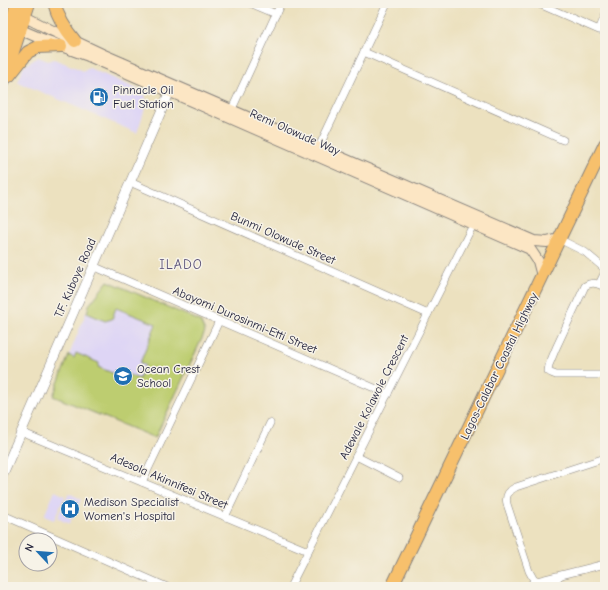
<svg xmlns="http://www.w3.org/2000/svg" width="608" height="590" font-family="'Comic Neue',sans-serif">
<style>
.built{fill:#ded5f5}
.green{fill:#bdcd70;stroke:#707856}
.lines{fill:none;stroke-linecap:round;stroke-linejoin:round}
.minor-casing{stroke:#87827d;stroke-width:8}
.tertiary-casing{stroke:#87827d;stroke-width:10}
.secondary-casing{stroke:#87827d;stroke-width:12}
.trunk-casing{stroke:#87827d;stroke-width:14}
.minor{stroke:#fff;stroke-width:7}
.tertiary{stroke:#fff;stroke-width:9}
.secondary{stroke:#fce6c4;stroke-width:10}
.trunk{stroke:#f7c06c;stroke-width:12}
.labels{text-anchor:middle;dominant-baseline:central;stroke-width:3;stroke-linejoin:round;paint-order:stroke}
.poi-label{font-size:12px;fill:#22223b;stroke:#f7f3e8;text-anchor:start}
.street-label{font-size:12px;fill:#22223b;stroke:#f7f3e8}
.quarter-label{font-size:14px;letter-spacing:1px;fill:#5c547b;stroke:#f7f3e8}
</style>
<rect width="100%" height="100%" fill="#f7f3e8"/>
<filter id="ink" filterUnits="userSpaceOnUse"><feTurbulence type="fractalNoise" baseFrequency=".025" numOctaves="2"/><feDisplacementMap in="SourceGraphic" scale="8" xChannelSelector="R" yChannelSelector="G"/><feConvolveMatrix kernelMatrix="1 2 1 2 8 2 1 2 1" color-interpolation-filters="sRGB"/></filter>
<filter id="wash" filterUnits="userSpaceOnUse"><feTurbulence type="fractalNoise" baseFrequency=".012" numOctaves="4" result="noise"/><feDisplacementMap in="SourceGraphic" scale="16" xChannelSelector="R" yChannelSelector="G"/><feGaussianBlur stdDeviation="0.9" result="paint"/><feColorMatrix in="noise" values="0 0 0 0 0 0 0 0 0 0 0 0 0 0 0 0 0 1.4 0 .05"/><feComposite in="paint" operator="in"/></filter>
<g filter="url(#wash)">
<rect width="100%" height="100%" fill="#ece1bf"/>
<g class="built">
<path d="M38,57L48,61L54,59L84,71L89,68L144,92L147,102L137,133L18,82L23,67Z"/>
<path d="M108,281L200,321L205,332L155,438L53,396L89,305Z"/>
<path d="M55,491L65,496L54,520L44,516Z"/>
<path d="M69,493L81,499L77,510L76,509L72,519H71L69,524L57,518L62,507L64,508L66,504L64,503Z"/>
</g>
<path class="green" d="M108,281L200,321L205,332L155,438L53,396L69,355L74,358L76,353L99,363L98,367L122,377L124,373L139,379L145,365L140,363L156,324L116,308L112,319L105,321L87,313L89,305Z"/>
</g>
<g filter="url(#ink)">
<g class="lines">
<defs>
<g id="minor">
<path d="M250,3L276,14"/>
<path d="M537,3L599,30L605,16"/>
<path d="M364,52L563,140"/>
<path d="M232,109L281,3"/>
<path d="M317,151L387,3"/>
<path d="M130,182L428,314"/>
<path d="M559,239L585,252L605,269"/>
<path d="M93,266L388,394"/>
<path d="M599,284L605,272"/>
<path d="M605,287C597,284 593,281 585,286L556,348L549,365L548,371L551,373L556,375H605"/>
<path d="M21,432L308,551"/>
<path d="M356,456L399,478"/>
<path d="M142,482L219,321"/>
<path d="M3,515L167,587"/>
<path d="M225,517L270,423"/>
<path d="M537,581L605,564"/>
<path d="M535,582L529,571L507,504C505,496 508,491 516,487L605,458"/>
<path d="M290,587L475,221"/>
<path d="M530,587L532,583L537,581L543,583L544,587"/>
<path d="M548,587L560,576"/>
</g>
<path id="tertiary" d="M3,474L170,91"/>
<g id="secondary">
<path d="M25,17L53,31L102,54L534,241L547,242L559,239"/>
<path d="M21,30L42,39L86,55L530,249L538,261L542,276"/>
</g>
<g id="trunk">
<path d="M54,3C58,18 65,29 75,41"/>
<path d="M3,51L17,3"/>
<path d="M9,76L28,52L38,47L61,46"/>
<path d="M3,82L29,3"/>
<path d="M392,587L605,144"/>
</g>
</defs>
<use href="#minor" class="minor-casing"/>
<use href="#tertiary" class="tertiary-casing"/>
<use href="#secondary" class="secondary-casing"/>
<use href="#trunk" class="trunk-casing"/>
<use href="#minor" class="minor"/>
<use href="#tertiary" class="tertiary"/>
<use href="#secondary" class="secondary"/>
<use href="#trunk" class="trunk"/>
</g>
</g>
<defs>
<symbol id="fuel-disc" viewBox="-11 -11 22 22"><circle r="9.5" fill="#1f6fb2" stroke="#f7f3e8"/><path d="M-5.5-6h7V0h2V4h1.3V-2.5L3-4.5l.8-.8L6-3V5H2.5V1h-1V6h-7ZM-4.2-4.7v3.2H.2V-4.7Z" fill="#fff"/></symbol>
<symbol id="school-disc" viewBox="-11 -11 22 22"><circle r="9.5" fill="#1f6fb2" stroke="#f7f3e8"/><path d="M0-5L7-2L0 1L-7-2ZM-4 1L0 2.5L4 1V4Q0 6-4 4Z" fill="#fff"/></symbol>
<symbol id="hospital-disc" viewBox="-11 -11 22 22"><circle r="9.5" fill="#1f6fb2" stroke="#f7f3e8"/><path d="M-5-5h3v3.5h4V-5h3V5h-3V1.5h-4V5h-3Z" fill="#fff"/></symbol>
</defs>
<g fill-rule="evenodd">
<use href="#fuel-disc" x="88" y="86" width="22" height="22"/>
<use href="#school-disc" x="112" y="365" width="22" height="22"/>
<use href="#hospital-disc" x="59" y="498" width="22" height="22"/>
</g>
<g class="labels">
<g class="poi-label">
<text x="113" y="90">Pinnacle Oil<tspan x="113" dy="14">Fuel Station</tspan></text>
<text x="137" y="369">Ocean Crest<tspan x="137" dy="14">School</tspan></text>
<text x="84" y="502">Medison Specialist<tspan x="84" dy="14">Women's Hospital</tspan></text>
</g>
<g class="street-label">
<text transform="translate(295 132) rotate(24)">Remi Olowude Way</text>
<text transform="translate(283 238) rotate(24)">Bunmi Olowude Street</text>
<text transform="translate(75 278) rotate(-66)">T.F. Kuboye Road</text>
<text transform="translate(245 320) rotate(23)">Abayomi Durosinmi-Etti Street</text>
<text transform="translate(499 366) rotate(-64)">Lagos-Calabar Coastal Highway</text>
<text transform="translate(374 397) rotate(-63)">Adewale Kolawole Crescent</text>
<text transform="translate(169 481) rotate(23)">Adesola Akinnifesi Street</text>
</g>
<g class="quarter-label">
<text x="181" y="264">ILADO</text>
</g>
</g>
<rect width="608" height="590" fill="none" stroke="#f7f3e8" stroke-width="16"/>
<g transform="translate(38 552) rotate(296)"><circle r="19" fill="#f7f3e8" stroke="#a29fa3"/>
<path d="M0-3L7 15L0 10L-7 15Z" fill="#1f6fb2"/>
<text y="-6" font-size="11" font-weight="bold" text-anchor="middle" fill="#22223b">N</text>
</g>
</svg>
